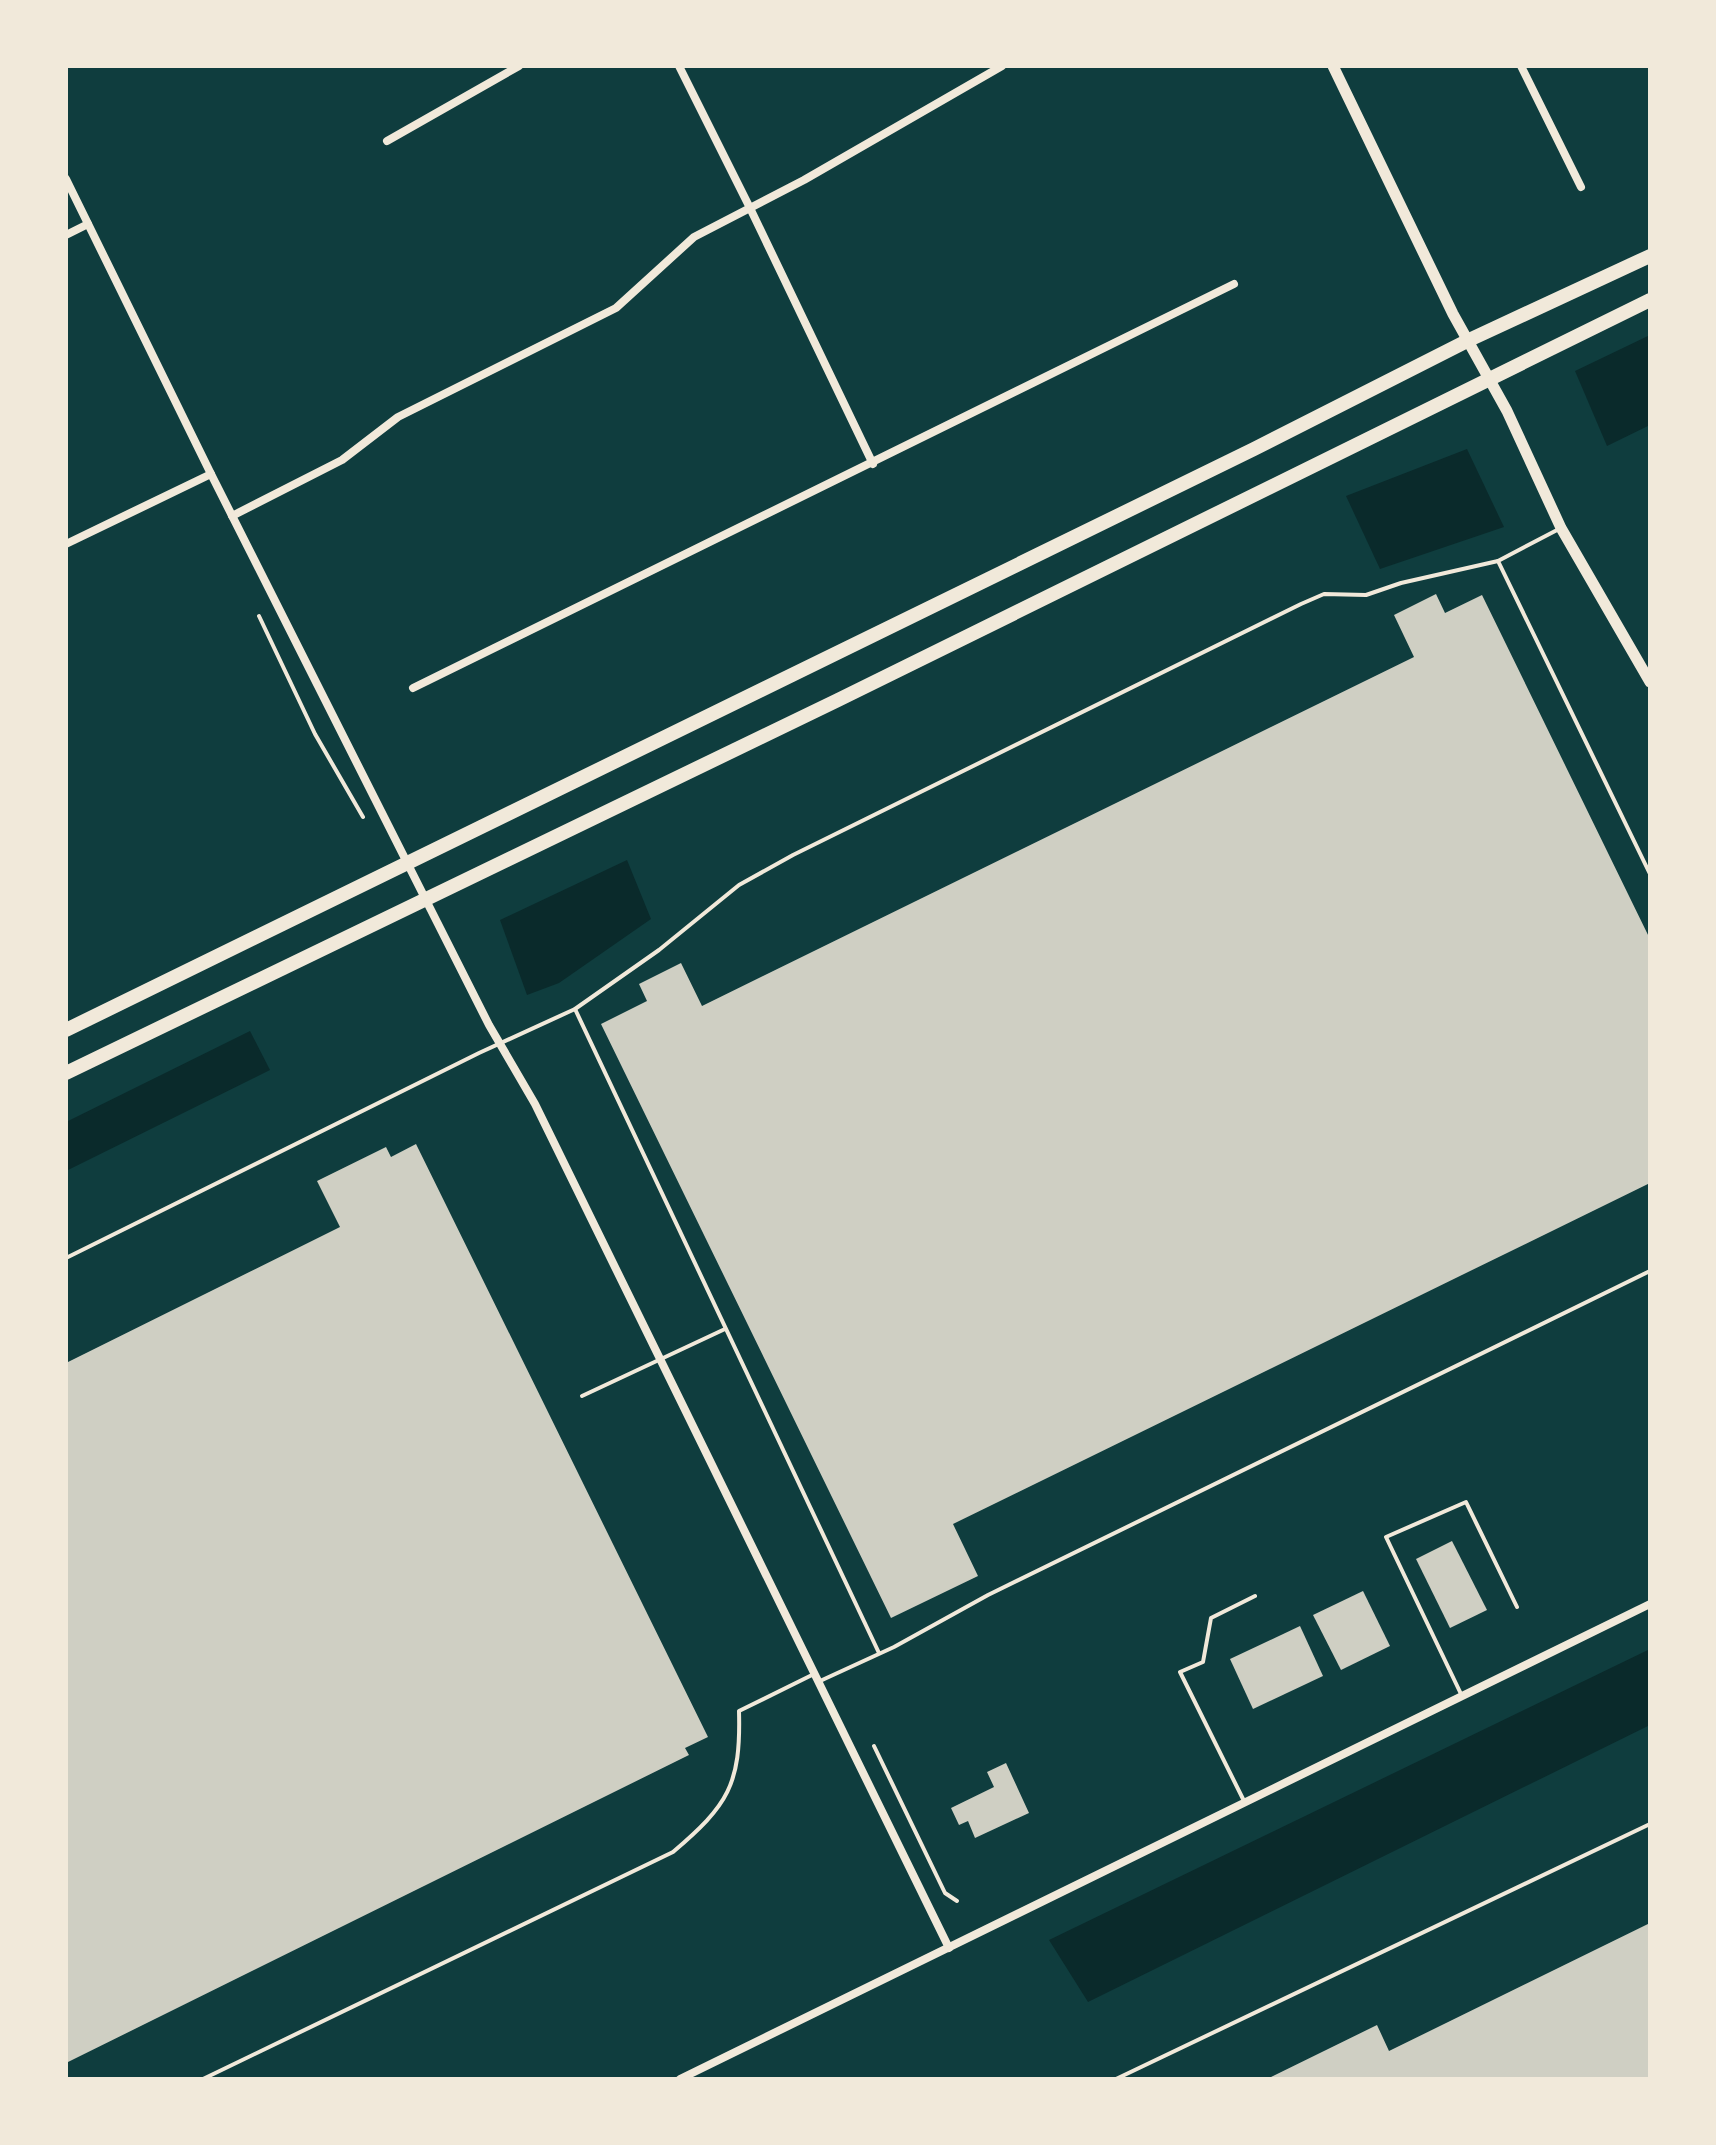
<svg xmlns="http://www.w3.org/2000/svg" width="1716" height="2145" font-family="Inter,sans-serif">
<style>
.water{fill:#0a2a2b}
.building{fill:#cfcfc3}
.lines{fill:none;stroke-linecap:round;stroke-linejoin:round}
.path{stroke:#f1e9da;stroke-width:4}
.service{stroke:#f1e9da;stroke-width:4}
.minor{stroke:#f1e9da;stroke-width:8}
.tertiary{stroke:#f1e9da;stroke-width:11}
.primary{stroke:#f1e9da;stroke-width:14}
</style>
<rect width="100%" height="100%" fill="#0f3d3e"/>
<g class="water">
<path d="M1650,335V425L1607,446L1575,371Z"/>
<path d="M1467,449L1504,527L1380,569L1346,496Z"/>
<path d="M627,860L651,919L559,983L527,995L500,920Z"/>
<path d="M250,1031L270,1070L66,1171V1122Z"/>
<path d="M1650,1649V1725L1088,2002L1049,1940Z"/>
</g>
<g class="building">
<path d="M1436,594L1445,613L1482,595L1650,939V1183L953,1524L978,1576L891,1618L601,1024L647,1001L639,984L681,963L702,1006L1414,657L1394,615Z"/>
<path d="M416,1144L708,1737L685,1748L689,1755L66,2063V1363L340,1227L317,1181L386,1147L391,1157Z"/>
<path d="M1452,1541L1487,1610L1450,1628L1416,1559Z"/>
<path d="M1363,1591L1390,1646L1341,1670L1313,1615Z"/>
<path d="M1300,1626L1323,1676L1253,1709L1230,1659Z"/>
<path d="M1006,1763L1029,1813L975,1838L968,1821L959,1825L951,1808L994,1787L987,1772Z"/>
<path d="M1650,1923V2079H1267L1377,2025L1389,2051Z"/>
</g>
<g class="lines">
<g class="path">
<path d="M259,616L315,734L363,817"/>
<path d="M874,1746L945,1893L957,1901"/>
</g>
<g class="service">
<path d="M1559,529L1498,561L1650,874"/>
<path d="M575,1009L879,1653"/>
<path d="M66,1258L479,1053L575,1009L659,950L739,885L793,855L1301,604L1324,594L1366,595L1401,583L1498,561"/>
<path d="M582,1396L725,1329"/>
<path d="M820,1681L894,1647L988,1595L1650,1271"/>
<path d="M1461,1694L1386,1537L1466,1502L1517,1607"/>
<path d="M1245,1803L1180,1672L1203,1662L1211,1618L1255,1596"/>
<path d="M203,2079L673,1852C728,1805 741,1785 739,1711L814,1674"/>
<path d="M1116,2079L1650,1824"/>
</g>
<g class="minor">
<path d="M679,66L750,208L873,464"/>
<path d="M1521,66L1581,187"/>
<path d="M387,141L519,66"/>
<path d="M66,179L211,474L489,1025L535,1104L949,1948"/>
<path d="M66,235L88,224"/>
<path d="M232,516L342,460L398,417L616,308L694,237L804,180L1002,66"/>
<path d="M66,544L211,474"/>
<path d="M413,688L1234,284"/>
<path d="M680,2079L1650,1604"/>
</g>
<path class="tertiary" d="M1333,66L1453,314L1507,411L1561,528L1650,682"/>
<g class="primary">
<path d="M66,1030L1254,449L1469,340L1650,256"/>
<path d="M66,1073L838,700L1650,300"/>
</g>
</g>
<rect width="1716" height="2145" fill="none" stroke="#f1e9da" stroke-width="136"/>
</svg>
